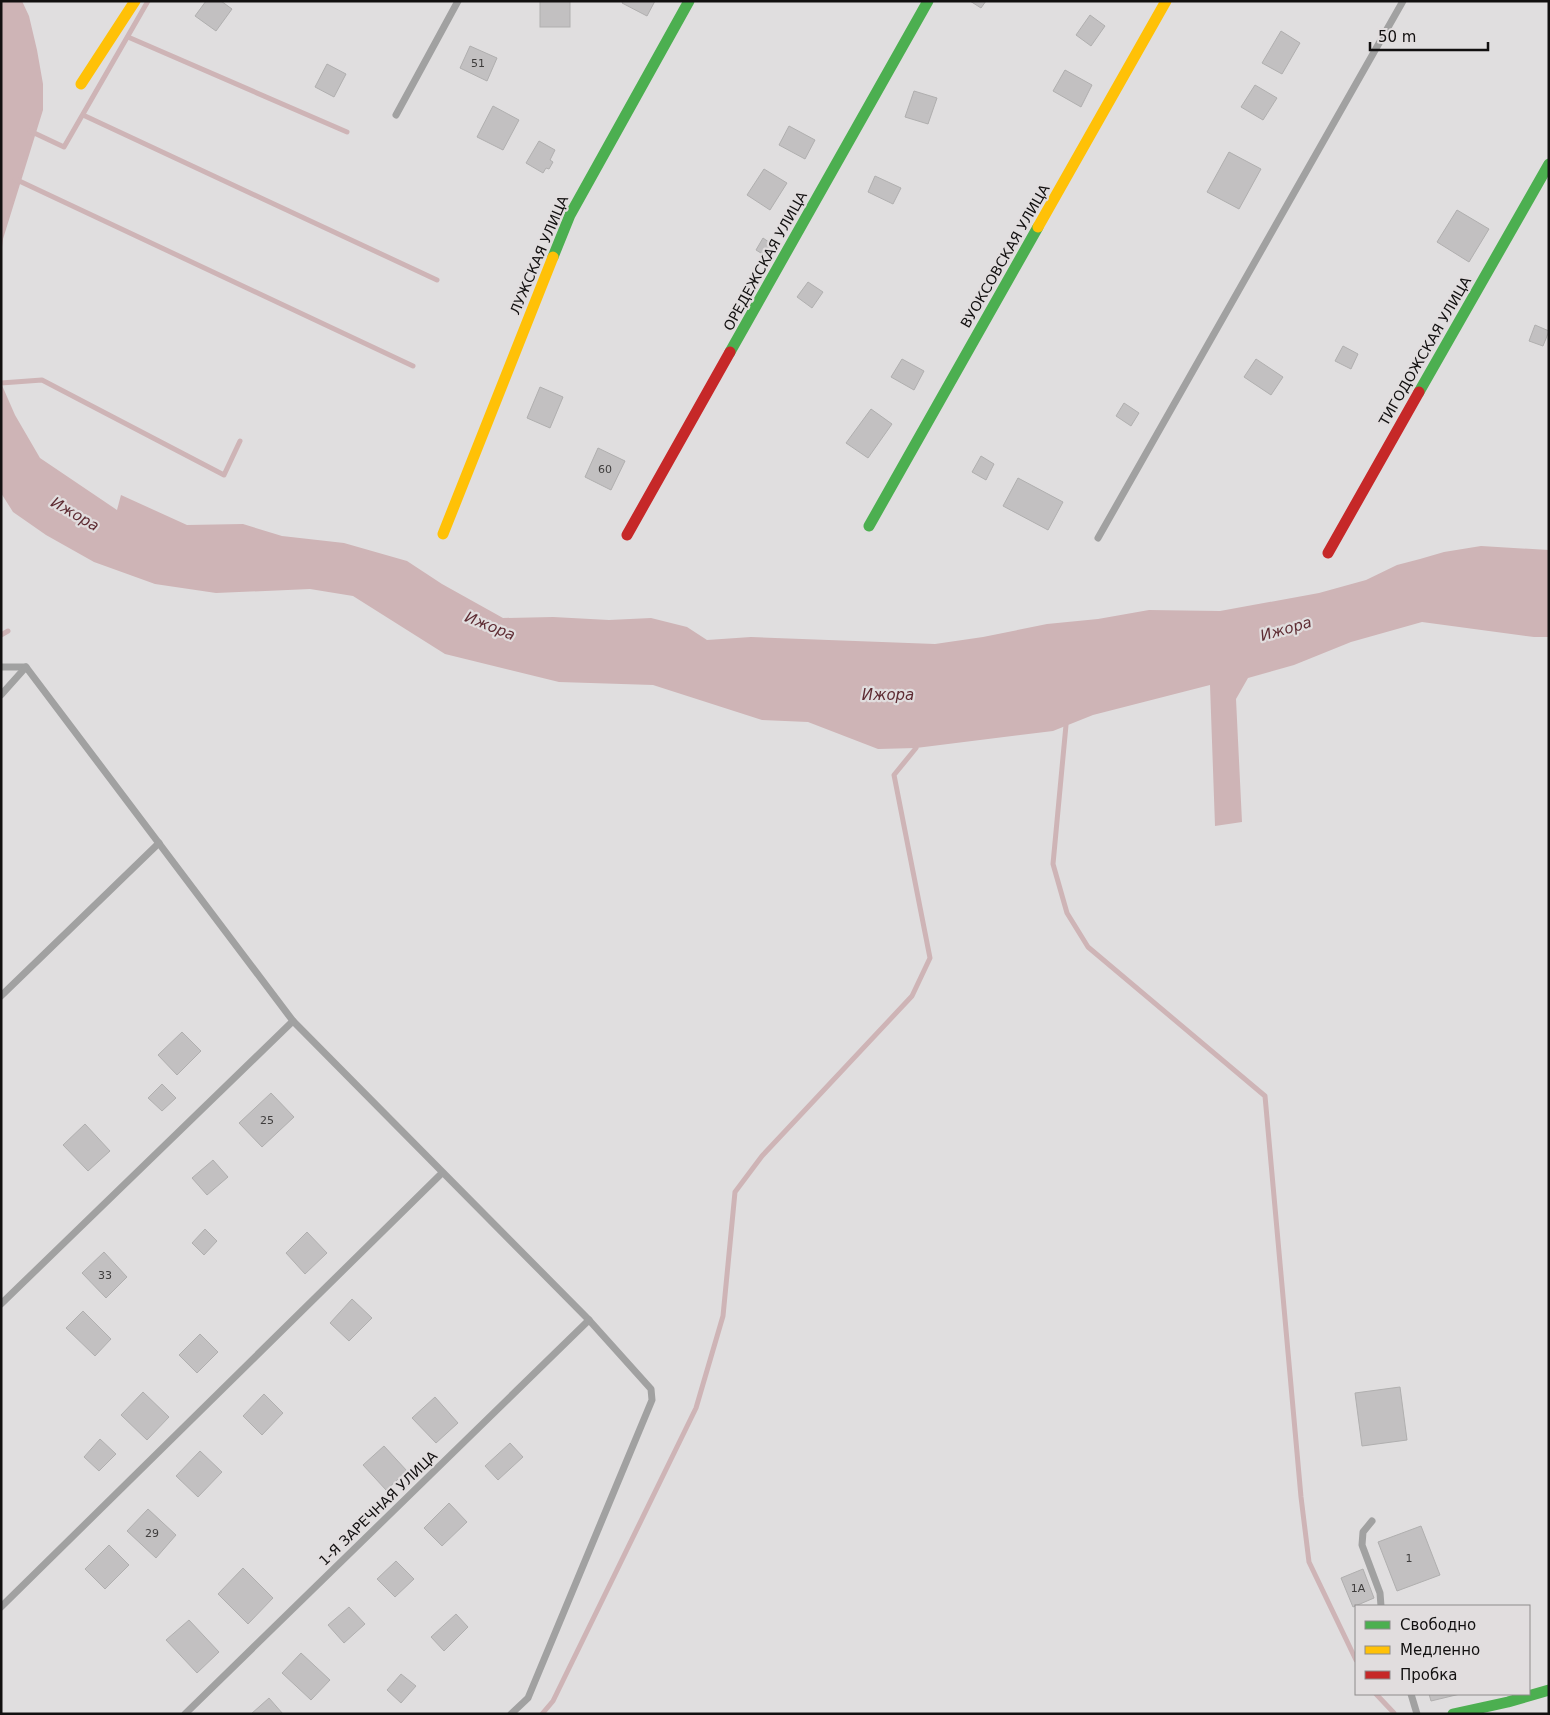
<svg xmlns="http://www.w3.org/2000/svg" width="1550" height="1715" font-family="'DejaVu Sans',sans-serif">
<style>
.water{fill:#ceb4b6}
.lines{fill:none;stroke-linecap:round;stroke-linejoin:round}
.stream{stroke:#ceb4b6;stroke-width:5}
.building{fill:#c2c0c1;stroke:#b0afaf}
.lane{stroke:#a1a1a1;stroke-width:7}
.fast{stroke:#4caf50;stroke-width:11}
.slow{stroke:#ffc107;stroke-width:11}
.jam{stroke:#c62828;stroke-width:11}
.labels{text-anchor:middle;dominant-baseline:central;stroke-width:4.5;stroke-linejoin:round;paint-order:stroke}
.number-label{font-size:11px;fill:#3e3c3c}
.street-label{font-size:14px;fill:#121010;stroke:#e1ddde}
.water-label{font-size:15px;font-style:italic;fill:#5e2c33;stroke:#e1ddde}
</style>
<rect width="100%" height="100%" fill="#e0dedf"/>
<g class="water">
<path d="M1,1H22L29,16L37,50L43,84V110L3,239L1,255Z"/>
<path d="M1,383L15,415L40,458L117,510L121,495L187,525L243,524L282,536L344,543L407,561L442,584L503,618L553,617L609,620L651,618L687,627L707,640L751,637L935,644L983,637L1047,624L1098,619L1149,610L1220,611L1319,593L1366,580L1397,565L1420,559L1444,552L1481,546L1549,550V637H1534L1422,622L1351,642L1294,665L1248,678L1236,699L1242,822L1215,826L1210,685L1093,715L1053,731L916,748L878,749L808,722L762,720L653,685L559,682L445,654L353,596L310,589L216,593L155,584L94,562L46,535L13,512L1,493Z"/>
</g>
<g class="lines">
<g class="stream">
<path d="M128,37L347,132"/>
<path d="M83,115L437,280"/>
<path d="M30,131L64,147L148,1"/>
<path d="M15,179L413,366"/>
<path d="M1,383L42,380L224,475L240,441"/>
<path d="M1,635L8,631"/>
<path d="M1066,725L1053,864L1067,913L1088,947L1265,1096L1301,1497L1309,1562L1356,1660"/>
<path d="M1376,1694L1394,1713"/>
<path d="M542,1714L553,1701L696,1408L723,1316L735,1192L762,1156L912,996L930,958L894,775L916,748"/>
</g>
</g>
<g class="building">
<path d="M206,1H221L232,9L216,31L195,16Z"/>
<rect x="540" y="1" width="30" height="26"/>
<path d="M623,1H655L647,16L622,3Z"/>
<path d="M970,1H986L981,8Z"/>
<path d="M1090,15L1105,26L1091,46L1076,35Z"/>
<path d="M1281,31L1300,43L1282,74L1262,63Z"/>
<path d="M470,46L497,58L487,81L460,68Z"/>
<path d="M327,64L346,74L334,97L315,87Z"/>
<path d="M1065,70L1092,85L1081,107L1053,91Z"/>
<path d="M1255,85L1277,98L1263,120L1241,107Z"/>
<path d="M914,91L937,98L928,124L905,117Z"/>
<path d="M493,106L519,120L503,150L477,137Z"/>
<path d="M789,126L815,140L805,159L779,145Z"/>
<path d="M539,141L555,150L550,160L553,162L549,169L546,168L543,173L526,163Z"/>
<path d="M1229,152L1261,169L1239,209L1207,192Z"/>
<path d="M764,169L787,183L770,210L747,195Z"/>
<path d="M875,176L901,188L893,204L868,192Z"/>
<path d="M1457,210L1489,229L1469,262L1437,242Z"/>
<path d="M763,238L776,247L769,258L756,250Z"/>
<path d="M808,282L823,292L812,308L797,297Z"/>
<path d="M1535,325L1549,331L1543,346L1529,341Z"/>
<path d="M1343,346L1358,354L1351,369L1335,361Z"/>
<path d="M902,359L924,371L914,390L891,377Z"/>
<path d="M1256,359L1283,377L1271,395L1244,377Z"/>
<path d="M540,387L563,397L550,428L527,418Z"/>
<path d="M1124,403L1139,413L1131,426L1116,416Z"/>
<path d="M871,409L892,424L868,458L846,443Z"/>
<path d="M598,448L625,461L611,490L585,477Z"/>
<path d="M981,456L994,464L986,480L972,472Z"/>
<path d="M1018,478L1063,502L1048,530L1003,506Z"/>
<path d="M182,1032L201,1051L177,1075L158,1055Z"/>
<path d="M162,1084L176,1098L162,1111L148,1098Z"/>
<path d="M271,1093L294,1117L262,1147L239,1123Z"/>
<path d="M85,1124L110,1151L88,1171L63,1145Z"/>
<path d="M213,1160L228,1177L207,1195L192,1178Z"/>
<path d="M205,1229L217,1241L204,1255L192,1243Z"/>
<path d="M307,1232L327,1253L305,1274L286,1253Z"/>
<path d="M104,1252L127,1277L106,1298L82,1273Z"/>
<path d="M352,1299L372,1318L349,1341L330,1323Z"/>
<path d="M83,1311L111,1339L95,1356L66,1328Z"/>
<path d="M200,1334L218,1352L197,1373L179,1355Z"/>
<path d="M1400,1387L1407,1440L1362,1446L1355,1393Z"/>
<path d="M143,1392L169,1417L147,1440L121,1415Z"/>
<path d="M264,1394L283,1413L262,1435L243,1416Z"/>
<path d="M435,1397L458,1423L436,1443L412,1418Z"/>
<path d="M100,1439L116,1454L99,1471L84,1457Z"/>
<path d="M510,1443L523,1457L498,1480L485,1466Z"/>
<path d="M384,1446L407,1471L386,1490L363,1465Z"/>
<path d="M200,1451L222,1472L198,1497L176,1476Z"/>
<path d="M449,1503L467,1522L442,1546L424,1528Z"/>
<path d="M148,1509L176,1535L156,1558L127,1531Z"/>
<path d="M1421,1526L1440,1575L1397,1591L1378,1542Z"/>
<path d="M109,1545L129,1565L105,1589L85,1569Z"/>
<path d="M396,1561L414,1579L395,1597L377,1579Z"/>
<path d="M243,1568L273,1598L248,1624L218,1594Z"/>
<path d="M1363,1569L1374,1598L1353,1607L1341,1578Z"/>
<path d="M349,1607L365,1624L344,1643L328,1625Z"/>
<path d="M456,1614L468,1627L444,1651L431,1637Z"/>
<path d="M189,1620L219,1652L197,1673L166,1640Z"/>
<path d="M301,1653L330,1680L311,1700L282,1673Z"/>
<path d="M401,1674L416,1686L401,1703L387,1690Z"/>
<path d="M1429,1694H1460L1431,1701Z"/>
<path d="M269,1698L283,1714H251Z"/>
</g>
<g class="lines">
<g class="lane">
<path d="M396,115L458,1"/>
<path d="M1098,538L1403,1"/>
<path d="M1,667H26L293,1021L589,1320L651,1389L652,1400L528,1698L511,1714"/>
<path d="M1,695L26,667"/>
<path d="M1,996L159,843"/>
<path d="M1,1304L293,1021"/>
<path d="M1372,1521L1363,1532L1362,1545L1380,1593L1381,1606"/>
<path d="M1,1607L442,1173"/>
<path d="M1411,1694L1417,1714"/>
<path d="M185,1714L589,1320"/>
</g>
<g class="fast">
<path d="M553,257L570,215L689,1"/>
<path d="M730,352L928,1"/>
<path d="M1419,392L1549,164"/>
<path d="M869,526L1038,227"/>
<path d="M1453,1714L1508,1702L1549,1690"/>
</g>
<g class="slow">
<path d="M81,84L135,1"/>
<path d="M1038,227L1166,1"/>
<path d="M443,534L553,257"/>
</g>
<g class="jam">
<path d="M627,535L730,352"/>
<path d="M1328,553L1419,392"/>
</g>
</g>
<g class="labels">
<g class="number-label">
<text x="478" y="63">51</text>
<text x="605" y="469">60</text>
<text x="267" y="1120">25</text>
<text x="105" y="1275">33</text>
<text x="152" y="1533">29</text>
<text x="1409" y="1558">1</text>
<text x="1358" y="1588">1А</text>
</g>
<g class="street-label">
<text transform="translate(539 255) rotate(-67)">ЛУЖСКАЯ УЛИЦА</text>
<text transform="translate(1005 256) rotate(-60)">ВУОКСОВСКАЯ УЛИЦА</text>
<text transform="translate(765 261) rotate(-61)">ОРЕДЕЖСКАЯ УЛИЦА</text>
<text transform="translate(1425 351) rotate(-60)">ТИГОДОЖСКАЯ УЛИЦА</text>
<text transform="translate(378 1508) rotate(-44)">1-Я ЗАРЕЧНАЯ УЛИЦА</text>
</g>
<g class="water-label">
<text transform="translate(75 514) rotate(30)">Ижора</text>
<text transform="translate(490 626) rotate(22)">Ижора</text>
<text transform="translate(1286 629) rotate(-16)">Ижора</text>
<text x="888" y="695">Ижора</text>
</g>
</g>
<rect width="1550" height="1715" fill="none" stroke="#121010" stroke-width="5"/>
<rect x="1355" y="1605" width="175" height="90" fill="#e1ddde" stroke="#8e8b8c"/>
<rect x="1365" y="1621" width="25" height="8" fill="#4caf50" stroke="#8e8b8c"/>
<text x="1400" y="1630" font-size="15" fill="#121010">Свободно</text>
<rect x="1365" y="1646" width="25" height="8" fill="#ffc107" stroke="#8e8b8c"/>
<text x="1400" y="1655" font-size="15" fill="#121010">Медленно</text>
<rect x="1365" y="1671" width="25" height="8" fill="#c62828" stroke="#8e8b8c"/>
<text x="1400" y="1680" font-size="15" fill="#121010">Пробка</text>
<path d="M1370 42v8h118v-8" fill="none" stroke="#121010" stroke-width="2.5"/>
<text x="1378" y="42" font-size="15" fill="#121010" stroke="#e1ddde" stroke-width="4" paint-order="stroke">50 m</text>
</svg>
